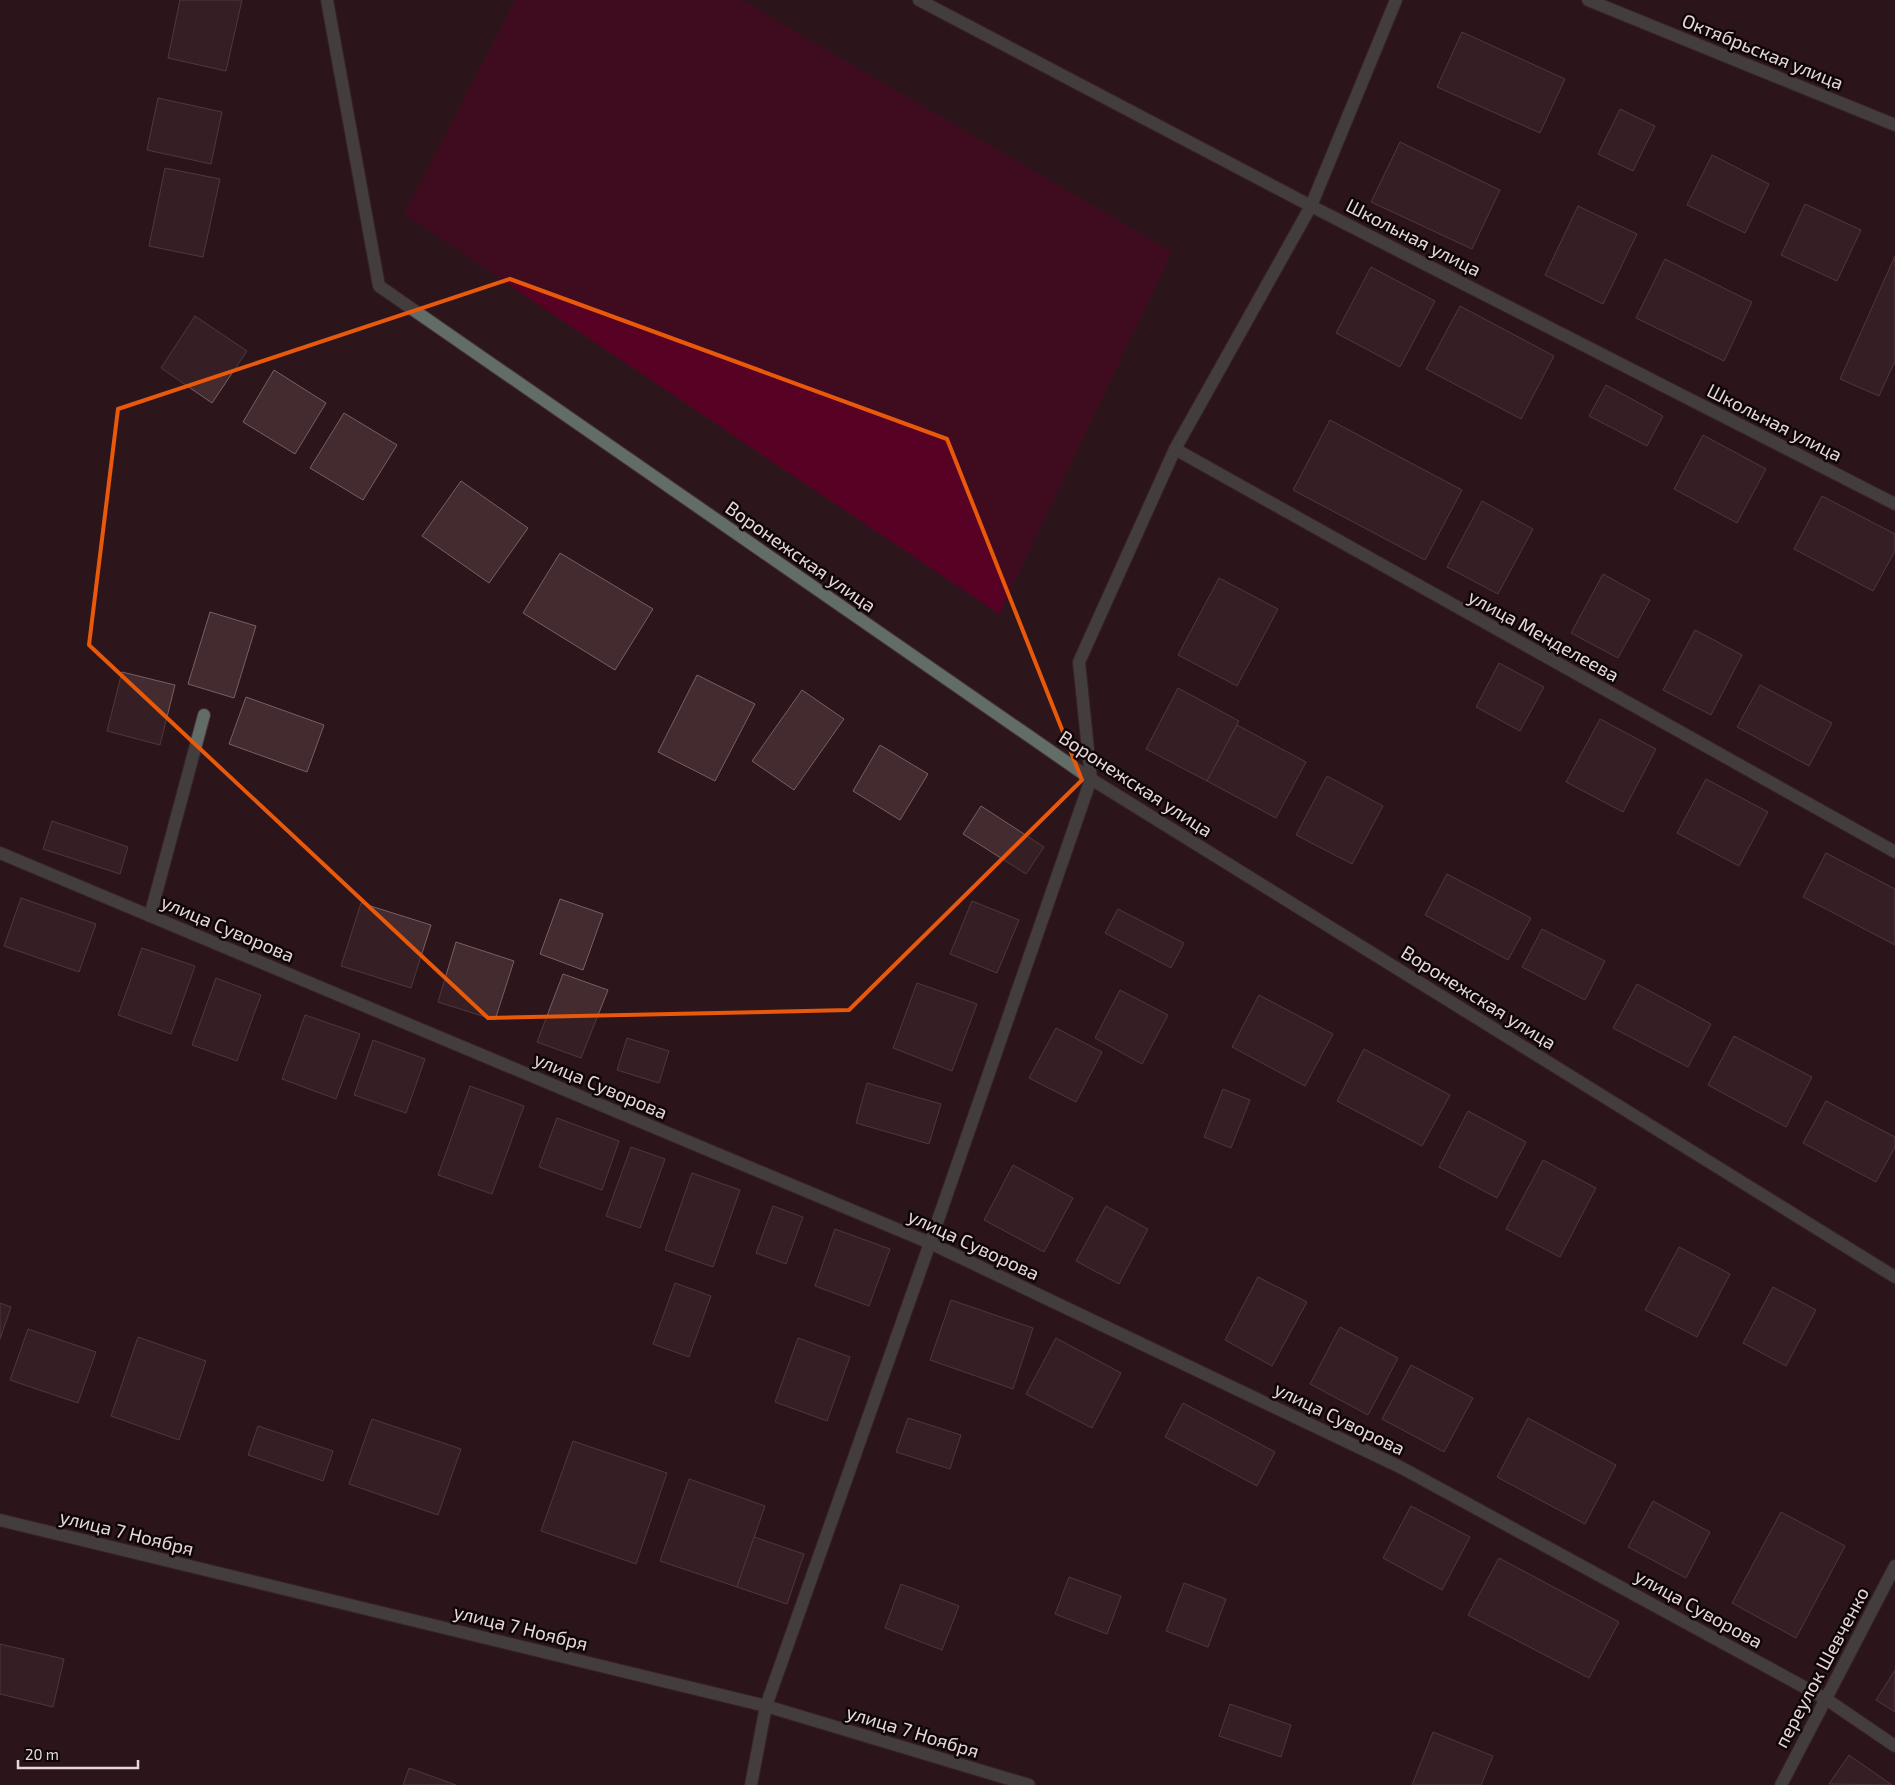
<svg xmlns="http://www.w3.org/2000/svg" width="1895" height="1785" font-family="'Exo 2',sans-serif">
<style>
.green{fill:#570124}
.building{fill:#432b30;stroke:#7a5f64}
.lines{fill:none;stroke-linecap:round;stroke-linejoin:round}
.minor-casing{stroke:#463136;stroke-width:14}
.minor{stroke:#626d67;stroke-width:12}
.marked{fill:none;stroke:#e8590c;stroke-width:4;stroke-linejoin:round}
.labels{text-anchor:middle;dominant-baseline:central;stroke-width:5;stroke-linejoin:round;paint-order:stroke}
.street-label{font-size:19px;fill:#e7d7da;stroke:#0e0607}
</style>
<rect width="100%" height="100%" fill="#2c161b"/>
<path class="green" d="M515,0H742L1172,252L999,614L404,214Z"/>
<g class="building">
<path d="M180,0H242L226,71L168,58Z"/>
<path d="M1462,32L1565,79L1540,133L1437,87Z"/>
<path d="M158,98L222,112L211,164L147,150Z"/>
<path d="M1620,109L1655,126L1633,171L1598,154Z"/>
<path d="M1400,142L1500,190L1472,249L1371,202Z"/>
<path d="M1712,155L1769,184L1745,233L1687,205Z"/>
<path d="M165,168L220,179L203,257L149,246Z"/>
<path d="M1805,204L1861,230L1837,281L1781,255Z"/>
<path d="M1578,206L1637,234L1603,304L1545,275Z"/>
<path d="M1895,256V361L1879,396L1840,379Z"/>
<path d="M1665,259L1752,302L1724,361L1636,318Z"/>
<path d="M1371,267L1435,301L1400,367L1336,333Z"/>
<path d="M1460,306L1554,356L1521,419L1426,369Z"/>
<path d="M195,316L247,351L212,403L161,368Z"/>
<path d="M274,370L326,403L295,454L243,422Z"/>
<path d="M1606,385L1663,416L1647,446L1589,416Z"/>
<path d="M344,413L397,445L363,500L310,468Z"/>
<path d="M1330,420L1462,490L1425,560L1293,490Z"/>
<path d="M1703,435L1766,469L1737,523L1674,489Z"/>
<path d="M461,481L528,528L489,583L422,536Z"/>
<path d="M1822,496L1895,534V551L1873,591L1794,549Z"/>
<path d="M1482,501L1533,529L1498,594L1447,567Z"/>
<path d="M560,553L653,609L615,670L523,613Z"/>
<path d="M1603,574L1650,600L1618,658L1571,633Z"/>
<path d="M1219,578L1278,609L1237,686L1178,655Z"/>
<path d="M210,612L256,626L234,698L188,684Z"/>
<path d="M1695,630L1742,655L1711,715L1663,690Z"/>
<path d="M1499,663L1544,687L1520,731L1476,707Z"/>
<path d="M122,672L175,685L160,745L107,731Z"/>
<path d="M697,675L755,704L715,781L658,752Z"/>
<path d="M1760,685L1832,723L1809,766L1737,727Z"/>
<path d="M1178,688L1239,721L1207,781L1146,749Z"/>
<path d="M802,690L844,719L794,790L752,761Z"/>
<path d="M246,697L324,725L307,772L229,744Z"/>
<path d="M1600,719L1656,749L1623,812L1566,782Z"/>
<path d="M1237,725L1306,762L1276,818L1207,781Z"/>
<path d="M880,745L928,774L900,820L853,791Z"/>
<path d="M1327,776L1383,806L1352,864L1296,835Z"/>
<path d="M1706,779L1768,812L1739,866L1677,833Z"/>
<path d="M981,806L1044,847L1026,874L963,834Z"/>
<path d="M52,821L128,847L120,874L43,849Z"/>
<path d="M1826,853L1895,889V945L1803,897Z"/>
<path d="M1447,874L1531,918L1508,960L1425,915Z"/>
<path d="M21,898L96,924L79,972L4,946Z"/>
<path d="M560,899L603,914L583,970L540,954Z"/>
<path d="M972,901L1019,920L997,973L950,954Z"/>
<path d="M361,903L431,925L411,988L341,966Z"/>
<path d="M1118,909L1184,943L1171,968L1105,933Z"/>
<path d="M1542,929L1605,961L1585,1000L1522,967Z"/>
<path d="M456,942L514,961L495,1020L438,1002Z"/>
<path d="M142,948L195,966L171,1034L118,1015Z"/>
<path d="M563,974L608,990L581,1058L537,1042Z"/>
<path d="M216,978L261,995L237,1061L192,1045Z"/>
<path d="M917,983L977,1004L952,1071L893,1048Z"/>
<path d="M1637,984L1711,1024L1688,1067L1613,1028Z"/>
<path d="M1120,990L1168,1015L1142,1064L1095,1038Z"/>
<path d="M1259,995L1333,1034L1305,1086L1232,1047Z"/>
<path d="M305,1015L360,1034L336,1099L282,1079Z"/>
<path d="M1056,1028L1102,1052L1076,1102L1029,1078Z"/>
<path d="M1734,1036L1812,1077L1786,1127L1708,1085Z"/>
<path d="M627,1038L669,1051L659,1083L617,1070Z"/>
<path d="M373,1040L425,1059L406,1113L354,1095Z"/>
<path d="M1364,1049L1450,1095L1422,1146L1337,1101Z"/>
<path d="M867,1083L941,1104L929,1144L856,1123Z"/>
<path d="M470,1086L524,1106L492,1194L438,1175Z"/>
<path d="M1223,1089L1250,1100L1231,1148L1204,1137Z"/>
<path d="M1826,1101L1895,1137V1147L1876,1182L1803,1143Z"/>
<path d="M1468,1111L1526,1142L1497,1198L1439,1167Z"/>
<path d="M557,1118L619,1141L602,1190L539,1167Z"/>
<path d="M631,1147L665,1159L640,1228L606,1216Z"/>
<path d="M1543,1160L1596,1188L1560,1257L1506,1229Z"/>
<path d="M1013,1165L1073,1198L1044,1252L984,1220Z"/>
<path d="M692,1173L740,1190L713,1267L665,1250Z"/>
<path d="M773,1206L803,1217L786,1264L756,1253Z"/>
<path d="M1106,1206L1148,1229L1119,1284L1076,1261Z"/>
<path d="M835,1229L890,1249L869,1306L815,1286Z"/>
<path d="M1679,1247L1730,1274L1697,1337L1645,1310Z"/>
<path d="M1258,1277L1307,1302L1272,1366L1225,1340Z"/>
<path d="M675,1283L711,1296L689,1357L653,1344Z"/>
<path d="M1773,1287L1816,1310L1786,1366L1743,1343Z"/>
<path d="M951,1300L1033,1328L1013,1389L930,1360Z"/>
<path d="M0,1303L11,1307L0,1339Z"/>
<path d="M1340,1327L1398,1358L1368,1415L1310,1384Z"/>
<path d="M28,1329L96,1352L78,1403L10,1380Z"/>
<path d="M138,1337L206,1361L179,1440L111,1416Z"/>
<path d="M798,1338L850,1357L827,1421L775,1402Z"/>
<path d="M1056,1338L1121,1373L1092,1428L1026,1394Z"/>
<path d="M1411,1365L1473,1398L1444,1452L1382,1419Z"/>
<path d="M1183,1403L1275,1452L1257,1486L1165,1437Z"/>
<path d="M908,1418L961,1435L950,1469L896,1452Z"/>
<path d="M1528,1418L1616,1465L1585,1524L1497,1477Z"/>
<path d="M372,1419L461,1449L438,1515L349,1484Z"/>
<path d="M258,1426L333,1451L323,1481L248,1455Z"/>
<path d="M573,1441L667,1473L636,1564L541,1531Z"/>
<path d="M689,1479L765,1506L737,1587L660,1561Z"/>
<path d="M1653,1501L1710,1532L1686,1578L1628,1547Z"/>
<path d="M1411,1506L1470,1537L1442,1590L1383,1558Z"/>
<path d="M1781,1512L1845,1546L1796,1638L1732,1603Z"/>
<path d="M754,1537L804,1554L787,1604L737,1587Z"/>
<path d="M1499,1558L1619,1622L1589,1678L1468,1615Z"/>
<path d="M1069,1577L1121,1596L1107,1634L1055,1614Z"/>
<path d="M1184,1583L1226,1599L1208,1647L1166,1631Z"/>
<path d="M901,1584L959,1606L942,1650L885,1628Z"/>
<path d="M0,1644L64,1659L53,1707L0,1694Z"/>
<path d="M1895,1670V1712L1876,1700Z"/>
<path d="M1230,1704L1291,1725L1281,1757L1219,1736Z"/>
<path d="M1433,1732L1493,1756L1481,1785H1412Z"/>
<path d="M1849,1755L1892,1785L1829,1784Z"/>
<path d="M409,1768L456,1785H403Z"/>
</g>
<g class="lines">
<defs>
<g id="minor">
<path d="M327,0L379,286L1091,779L1895,1277"/>
<path d="M919,0L1311,206L1895,504"/>
<path d="M1588,0L1895,125"/>
<path d="M1175,449L1895,852"/>
<path d="M0,853L930,1243L1402,1468L1826,1699L1895,1746"/>
<path d="M150,916L204,715"/>
<path d="M0,1520L766,1706L1029,1785"/>
<path d="M751,1785L766,1706L930,1243L1091,779L1079,662L1175,449L1311,206L1396,0"/>
<path d="M1781,1785L1895,1566"/>
</g>
</defs>
<use href="#minor" class="minor-casing"/>
<use href="#minor" class="minor"/>
</g>
<path d="M0 0H1895V1785H0ZM510,279L947,439L1082,780L849,1010L488,1018L89,645L118,409Z" fill="#2c161b" fill-opacity=".55" fill-rule="evenodd"/>
<path class="marked" d="M510,279L947,439L1082,780L849,1010L488,1018L89,645L118,409Z"/>
<g class="labels">
<g class="street-label">
<text transform="translate(1763 51) rotate(22)">Октябрьская улица</text>
<text transform="translate(1414 237) rotate(27)">Школьная улица</text>
<text transform="translate(1775 422) rotate(27)">Школьная улица</text>
<text transform="translate(801 556) rotate(35)">Воронежская улица</text>
<text transform="translate(1544 635) rotate(29)">улица Менделеева</text>
<text transform="translate(1136 783) rotate(33)">Воронежская улица</text>
<text transform="translate(228 928) rotate(23)">улица Суворова</text>
<text transform="translate(1479 997) rotate(32)">Воронежская улица</text>
<text transform="translate(601 1085) rotate(23)">улица Суворова</text>
<text transform="translate(974 1244) rotate(25)">улица Суворова</text>
<text transform="translate(1340 1418) rotate(26)">улица Суворова</text>
<text transform="translate(127 1532) rotate(14)">улица 7 Ноября</text>
<text transform="translate(1699 1608) rotate(29)">улица Суворова</text>
<text transform="translate(521 1627) rotate(14)">улица 7 Ноября</text>
<text transform="translate(1821 1667) rotate(-62)">переулок Шевченко</text>
<text transform="translate(913 1731) rotate(17)">улица 7 Ноября</text>
</g>
</g>
<path d="M18 1760v8h120v-8" fill="none" stroke="#e7d7da" stroke-width="2.5"/>
<text x="25" y="1760" font-size="15" fill="#e7d7da" stroke="#0e0607" stroke-width="4" paint-order="stroke">20 m</text>
</svg>
